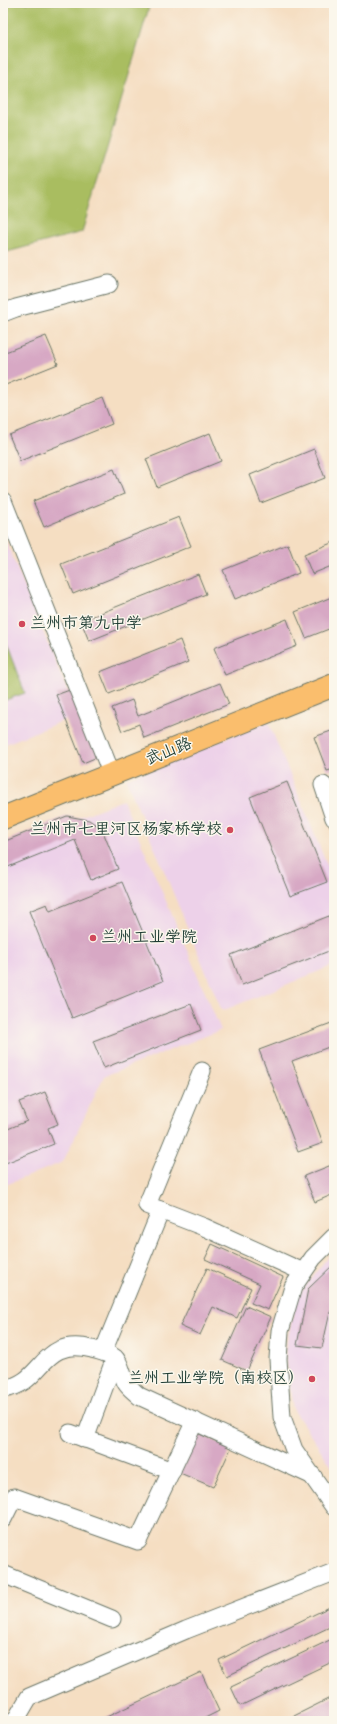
<svg xmlns="http://www.w3.org/2000/svg" width="337" height="1724" font-family="'Indie Flower','LXGW WenKai TC',sans-serif">
<style>
.built{fill:#edd1e9}
.green{fill:#a9bd61;stroke:#647d4a}
.building{fill:#d7a8c4}
.lines{fill:none;stroke-linecap:round;stroke-linejoin:round}
.minor-casing{stroke:#6a7566;stroke-width:19}
.major-casing{stroke:#6a7566;stroke-width:24}
.minor{stroke:#fff;stroke-width:17}
.major{stroke:#fabe6d;stroke-width:22}
.poi-dot{fill:#d1495b;stroke:#fbf7ec;stroke-width:1.5}
.labels{text-anchor:middle;dominant-baseline:central;stroke-width:3;stroke-linejoin:round;paint-order:stroke}
.poi-label{font-size:16px;fill:#1f3d34;stroke:#fbf7ec;text-anchor:start}
.street-label{font-size:16px;fill:#1f3d34;stroke:#fbf7ec}
</style>
<rect width="100%" height="100%" fill="#fbf7ec"/>
<filter id="ink" filterUnits="userSpaceOnUse"><feTurbulence type="fractalNoise" baseFrequency=".025" numOctaves="2"/><feDisplacementMap in="SourceGraphic" scale="8" xChannelSelector="R" yChannelSelector="G"/><feConvolveMatrix kernelMatrix="1 2 1 2 8 2 1 2 1" color-interpolation-filters="sRGB"/></filter>
<filter id="wash" filterUnits="userSpaceOnUse"><feTurbulence type="fractalNoise" baseFrequency=".012" numOctaves="4" result="noise"/><feDisplacementMap in="SourceGraphic" scale="16" xChannelSelector="R" yChannelSelector="G"/><feGaussianBlur stdDeviation="0.9" result="paint"/><feColorMatrix in="noise" values="0 0 0 0 0 0 0 0 0 0 0 0 0 0 0 0 0 1.4 0 .05"/><feComposite in="paint" operator="in"/></filter>
<g filter="url(#wash)">
<rect width="100%" height="100%" fill="#f5dec2"/>
<g class="built">
<path d="M3,534L77,715L3,745Z"/>
<path d="M268,721L334,882V965L222,1011L126,779Z"/>
<path d="M123,800L221,1030L104,1076L63,1162L3,1186V847Z"/>
<path d="M334,1249V1470L293,1409L285,1350L297,1297Z"/>
</g>
<g class="green">
<path d="M3,3L150,4L82,232L3,253Z"/>
<path d="M3,636L25,693L3,701Z"/>
</g>
<g id="blocks">
<g class="building">
<path d="M46,336L58,364L3,386V353Z"/>
<path d="M102,398L112,424L20,461L9,435Z"/>
<path d="M210,433L221,461L157,487L146,459Z"/>
<path d="M314,449L325,478L261,503L250,475Z"/>
<path d="M114,469L124,494L44,527L33,501Z"/>
<path d="M179,517L191,546L73,594L61,564Z"/>
<path d="M334,542V565L312,574L304,554Z"/>
<path d="M288,544L299,573L235,599L223,570Z"/>
<path d="M198,574L206,594L89,641L81,621Z"/>
<path d="M334,596V627L306,638L295,612Z"/>
<path d="M287,619L297,646L225,675L214,648Z"/>
<path d="M180,640L188,662L109,694L100,672Z"/>
<path d="M220,683L229,704L144,738L139,724L122,731L112,708L132,700L138,716Z"/>
<path d="M75,688L102,755L83,763L56,695Z"/>
<path d="M334,730V769L327,771L314,737Z"/>
<path d="M287,782L327,882L290,896L250,797Z"/>
<path d="M67,816L89,820L102,829L118,869L91,880L75,840L3,869V842Z"/>
<path d="M122,882L163,981L72,1018L29,911L47,904L50,911Z"/>
<path d="M329,916L334,928V949L242,985L231,955Z"/>
<path d="M191,1004L201,1030L104,1068L93,1041Z"/>
<path d="M334,1022V1045L292,1061L323,1143L298,1152L259,1050Z"/>
<path d="M45,1092L58,1124L48,1128L54,1144L3,1164V1131L27,1121L19,1102Z"/>
<path d="M334,1164V1194L315,1202L304,1176Z"/>
<path d="M212,1244L283,1277L268,1310L251,1303L260,1284L205,1259Z"/>
<path d="M334,1264V1308L330,1312L322,1348L297,1345L308,1289Z"/>
<path d="M207,1268L251,1288L237,1318L213,1307L200,1335L180,1326Z"/>
<path d="M246,1306L271,1317L247,1371L222,1360Z"/>
<path d="M197,1433L231,1448L213,1487L180,1473Z"/>
<path d="M334,1605V1625L227,1676L219,1660Z"/>
<path d="M334,1638V1661L240,1706L231,1687Z"/>
<path d="M201,1672L219,1711L199,1721H98Z"/>
<path d="M334,1696V1721H284Z"/>
</g>
</g>
</g>
<g filter="url(#ink)">
<use href="#blocks" fill-opacity="0" stroke="#6a7566" stroke-width="1"/>
<g class="lines">
<defs>
<g id="minor">
<path d="M3,313L16,308L109,284"/>
<path d="M3,501L112,775"/>
<path d="M323,785L334,818"/>
<path d="M202,1071L147,1205L204,1227L303,1272"/>
<path d="M334,1237L313,1258L293,1287L280,1331L278,1359L282,1417L294,1450L334,1507"/>
<path d="M103,1352L161,1210"/>
<path d="M3,1389C45,1384 39,1336 92,1349C99,1351 109,1353 115,1358C121,1363 122,1376 126,1383C129,1388 135,1392 139,1396L313,1476"/>
<path d="M70,1433L172,1471"/>
<path d="M85,1439L115,1358"/>
<path d="M3,1519L14,1497L138,1541L195,1421"/>
<path d="M3,1574L112,1619"/>
<path d="M15,1721L29,1697L186,1630L334,1572"/>
</g>
<path id="major" d="M3,818L334,685"/>
</defs>
<use href="#minor" class="minor-casing"/>
<use href="#major" class="major-casing"/>
<use href="#minor" class="minor"/>
<use href="#major" class="major"/>
</g>
</g>
<g class="poi-dot">
<circle cx="22" cy="624" r="4"/>
<circle cx="230" cy="830" r="4"/>
<circle cx="93" cy="938" r="4"/>
<circle cx="312" cy="1379" r="4"/>
</g>
<g class="labels">
<g class="poi-label">
<text x="30" y="624">兰州市第九中学</text>
<text x="222" y="830" text-anchor="end">兰州市七里河区杨家桥学校</text>
<text x="101" y="938">兰州工业学院</text>
<text x="304" y="1379" text-anchor="end">兰州工业学院（南校区）</text>
</g>
<g class="street-label">
<text transform="translate(169 752) rotate(-22)">武山路</text>
</g>
</g>
<rect width="337" height="1724" fill="none" stroke="#fbf7ec" stroke-width="16"/>
</svg>
